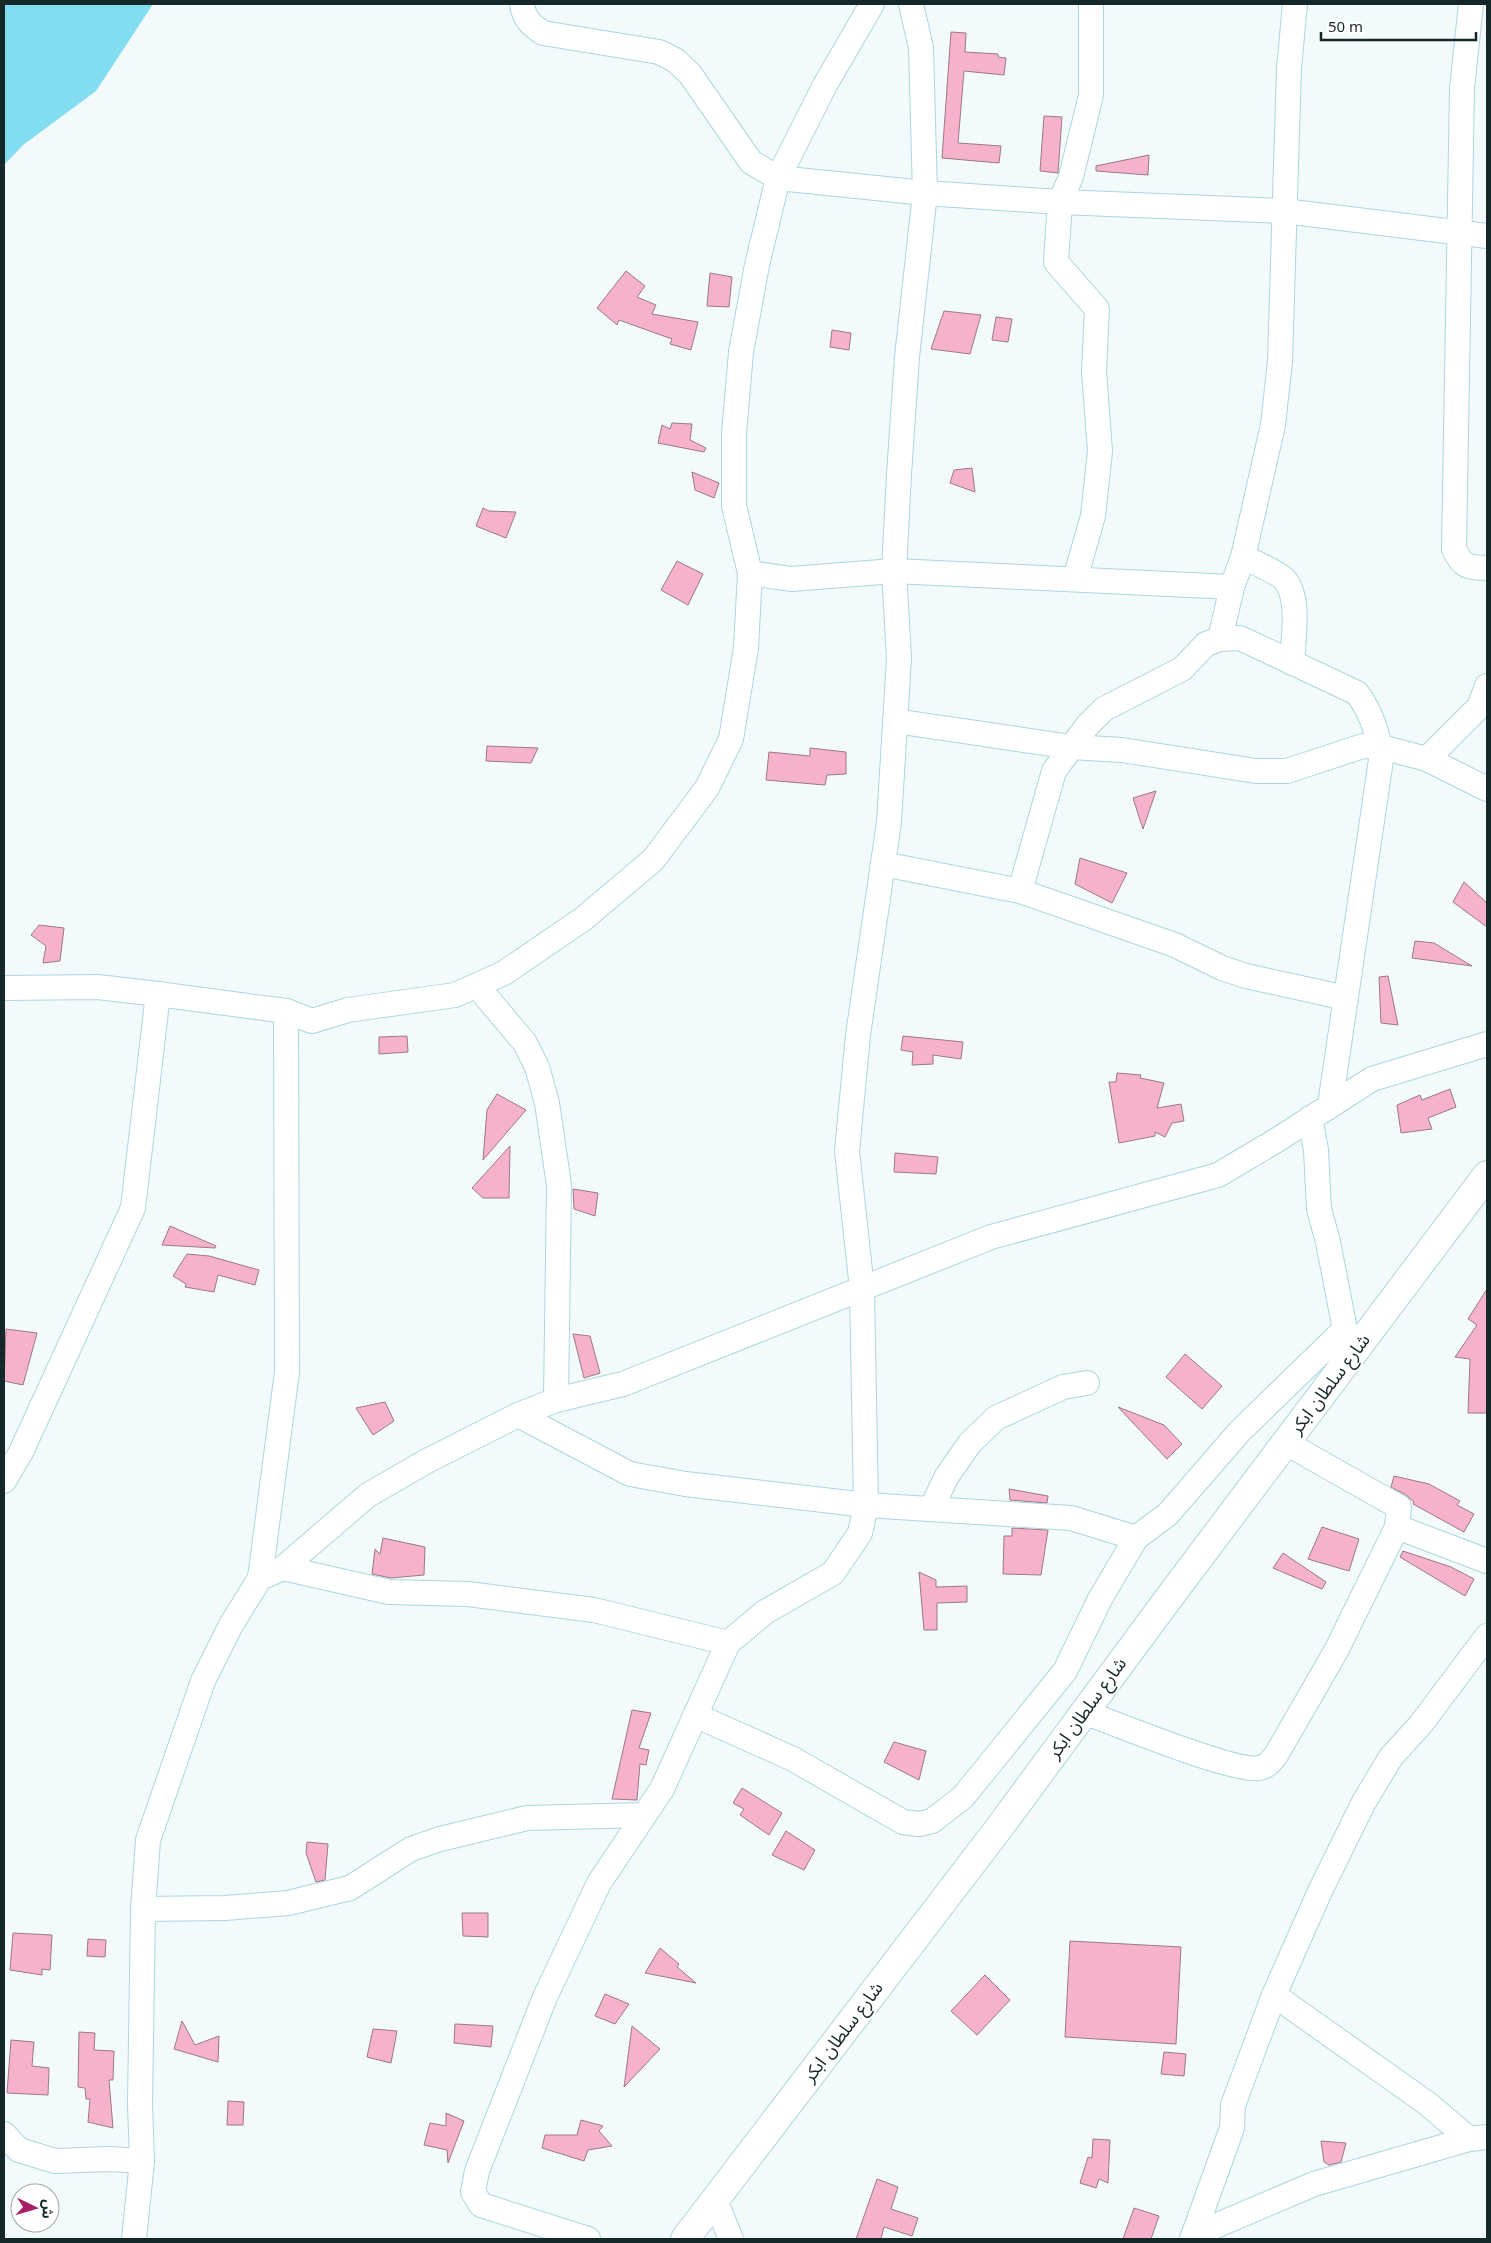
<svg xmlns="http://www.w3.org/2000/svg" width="1491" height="2243" font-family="Georgia,'Noto Sans Arabic',serif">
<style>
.green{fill:#81ddef}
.building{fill:#f6b2cb;stroke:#9b7985}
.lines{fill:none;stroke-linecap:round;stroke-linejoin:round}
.minor-casing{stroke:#acd6df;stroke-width:26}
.highway-casing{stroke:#acd6df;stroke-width:30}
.minor{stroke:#fff;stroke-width:24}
.highway{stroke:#fff;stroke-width:28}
.labels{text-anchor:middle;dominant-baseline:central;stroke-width:4.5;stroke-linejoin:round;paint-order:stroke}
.street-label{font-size:18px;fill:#16272a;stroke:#fff}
</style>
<rect width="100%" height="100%" fill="#f2fafc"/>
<path class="green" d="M4,4H153L96,91L23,145L4,165Z"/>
<g class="building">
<path d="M951,32L966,33L965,52L998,54V57L1006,58L1004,75L964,71L958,143L1001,146L999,163L942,158Z"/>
<path d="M1044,116L1062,117L1058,173L1040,171Z"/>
<path d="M1149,155L1148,175L1096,171V166Z"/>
<path d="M626,271L645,286L637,297L656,305L652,314L698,322L691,350L670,344L672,339L619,320L617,325L597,308Z"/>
<path d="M710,273L732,277L729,307L707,306Z"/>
<path d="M944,311L981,315L970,354L931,349Z"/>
<path d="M996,317L1012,319L1008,342L992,340Z"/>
<path d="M832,330L851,333L849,350L830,347Z"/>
<path d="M672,423L692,424L690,440L706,448L704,452L658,443L662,425L670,429Z"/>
<path d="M972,468L975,492L950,483L954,470Z"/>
<path d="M692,472L719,483L714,498L695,490Z"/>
<path d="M483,508L489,511L516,512L506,538L476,526Z"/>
<path d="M677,561L703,574L688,605L661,590Z"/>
<path d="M487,746L538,748L531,763L486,761Z"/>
<path d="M810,748L846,752V774L827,775L825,785L766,780L769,752L810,756Z"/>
<path d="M1156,791L1143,829L1133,798Z"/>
<path d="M1080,858L1127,873L1112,903L1075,884Z"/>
<path d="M1464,882L1487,903V927L1453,902Z"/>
<path d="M39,925L64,928L60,961L43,963L46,946L31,935Z"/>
<path d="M1415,941L1434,943L1472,966L1412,958Z"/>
<path d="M1388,976L1398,1025L1381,1023L1379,977Z"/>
<path d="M407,1036L408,1052L379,1054V1037Z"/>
<path d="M903,1036L963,1042L961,1059L933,1055V1064L912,1065L913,1052L901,1050Z"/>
<path d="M1117,1073L1141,1075L1140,1078L1164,1083L1157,1108L1181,1104L1184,1121L1172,1123L1165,1137L1155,1132V1136L1119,1143L1109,1082H1116Z"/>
<path d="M1450,1089L1456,1107L1428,1118L1432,1129L1401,1133L1397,1105L1420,1095L1422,1100Z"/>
<path d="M497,1094L526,1110L483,1160L487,1110Z"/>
<path d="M510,1146L509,1198H483L472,1188Z"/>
<path d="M895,1153L938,1157L936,1174L894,1172Z"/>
<path d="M573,1189L598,1193L595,1216L574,1209Z"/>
<path d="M170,1226L216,1246L215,1248L162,1245Z"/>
<path d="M187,1254L209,1256L259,1270L255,1285L218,1275L214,1292L185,1287L186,1284L173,1276Z"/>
<path d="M1487,1289V1413H1468L1470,1359L1455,1357L1477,1325L1468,1319Z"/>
<path d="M6,1329L37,1333L23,1385L4,1381Z"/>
<path d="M573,1334L590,1336L600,1373L584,1378Z"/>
<path d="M1185,1354L1222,1386L1202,1409L1166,1377Z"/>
<path d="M385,1402L394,1421L373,1435L356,1408Z"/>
<path d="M1118,1407L1164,1425L1182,1444L1167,1459Z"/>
<path d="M1394,1476L1429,1484L1460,1501L1457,1505L1474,1514L1464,1532L1413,1504L1414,1502L1406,1495L1391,1487Z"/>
<path d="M1009,1489L1048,1496L1047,1503L1010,1500Z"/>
<path d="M1322,1527L1359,1539L1349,1571L1308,1559Z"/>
<path d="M1012,1528L1048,1530L1041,1575L1003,1574L1004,1536H1012Z"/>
<path d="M383,1538L425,1547L424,1575L391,1578L372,1574L375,1549L380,1554Z"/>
<path d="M1403,1551L1451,1567L1474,1579L1465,1596L1400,1557Z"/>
<path d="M1283,1553L1326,1582L1322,1589L1273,1568Z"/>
<path d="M919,1572L936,1580V1587L967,1586V1602L937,1603V1630H924Z"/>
<path d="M632,1710L651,1713L639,1748L649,1750L646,1765L640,1764L637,1800L612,1799Z"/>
<path d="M894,1742L926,1751L919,1780L884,1762Z"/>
<path d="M742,1788L782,1813L769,1835L740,1815L744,1809L733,1803Z"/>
<path d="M786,1831L815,1850L804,1870L772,1855Z"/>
<path d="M307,1842L328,1844L325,1880L316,1882L306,1853Z"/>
<path d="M462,1913H488V1937L463,1936Z"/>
<path d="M13,1933L52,1935L50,1970L42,1969V1975L10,1970Z"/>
<path d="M88,1939L106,1940L105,1957L87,1956Z"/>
<path d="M1070,1941L1181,1947L1176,2044L1065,2037Z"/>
<path d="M660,1948L679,1964L677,1967L696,1983L645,1973Z"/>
<path d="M985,1975L1010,2000L977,2035L951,2011Z"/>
<path d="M605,1994L629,2004L615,2024L595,2016Z"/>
<path d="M182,2021L195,2045L219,2036L218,2062L174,2049Z"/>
<path d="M455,2024L493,2026L491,2047L454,2043Z"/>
<path d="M632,2026L660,2049L624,2087Z"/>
<path d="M373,2029L397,2031L391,2063L367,2057Z"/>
<path d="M79,2032L95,2033L94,2050L114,2051L113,2080H109L113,2128L88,2122L90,2099H86L85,2088L78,2087Z"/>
<path d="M11,2040L34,2042L32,2066L49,2068L48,2095L7,2093Z"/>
<path d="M1164,2052L1186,2054L1184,2076L1161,2074Z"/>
<path d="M228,2101L244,2102L243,2125H227Z"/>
<path d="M446,2113L464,2121L448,2163L447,2150L424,2145L430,2123L446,2126Z"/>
<path d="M581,2120L603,2126L599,2131L612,2146L588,2150L584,2161L542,2148L545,2135H577Z"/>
<path d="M1093,2139L1110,2140L1108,2183L1099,2179L1096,2188L1080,2183L1088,2157L1092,2158Z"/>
<path d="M1321,2141L1346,2143L1341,2162L1329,2165L1324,2162Z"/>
<path d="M877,2179L898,2187L891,2209L918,2218L912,2236L884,2227L881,2239H856Z"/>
<path d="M1134,2208L1159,2216L1151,2239H1123Z"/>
</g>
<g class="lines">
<defs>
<g id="minor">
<path d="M522,4C524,19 531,25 543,33L659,52L675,60L690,74L751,162L778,178L925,193L1060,202L1284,211L1487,236"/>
<path d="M1471,4L1462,88L1454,549C1463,568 1468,567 1487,568"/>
<path d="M1243,557C1255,563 1274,570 1284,579C1301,597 1293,640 1292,663"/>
<path d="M750,573L791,579L894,571L1232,587"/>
<path d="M1075,579L1093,516L1100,451L1094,371L1097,309L1056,262L1060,202L1071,177L1091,95V4"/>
<path d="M1220,639L1232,587L1243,557L1273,425L1280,361L1289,68L1295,4"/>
<path d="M895,721L1071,747L1122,750L1256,771H1287L1363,746L1381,747L1427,759L1487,789"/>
<path d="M1427,759L1479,707L1487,686"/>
<path d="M883,864L1020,891L1175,945L1222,968L1246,976L1346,998"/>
<path d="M1020,891L1054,771L1087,726L1104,709L1182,669L1206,644L1220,639L1240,638L1357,693C1371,712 1380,737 1381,760L1330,1105"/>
<path d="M477,986L525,1043L537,1067L547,1103L559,1185L556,1400"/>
<path d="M4,988L98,987L158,994"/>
<path d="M1310,1118L1316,1150L1319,1209L1328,1242L1348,1345"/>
<path d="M518,1415L630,1474L685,1484L866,1505L1071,1518L1136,1538"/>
<path d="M4,1481L21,1452L133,1208L158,994L286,1011L312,1021L348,1010L455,995L504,973L583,919L653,860L707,788L731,739L746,648L750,573L734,506V434L741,352L757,265L778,178L825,85L872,4"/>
<path d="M931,1509L947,1476L970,1443L996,1418L1063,1387L1087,1383"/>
<path d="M1397,1527L1487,1561"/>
<path d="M283,1568L389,1592L468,1594L594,1610L728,1643"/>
<path d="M260,1578L287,1372L286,1011"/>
<path d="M1084,1712C1114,1723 1235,1773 1259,1768C1267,1767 1271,1761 1276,1755L1336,1651L1397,1527L1399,1507L1286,1443"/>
<path d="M695,1715L793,1759L903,1822L919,1824L932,1821L963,1797L1065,1671L1100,1599L1136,1538L1168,1514L1240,1431L1345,1329"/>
<path d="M143,1909L225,1908L288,1903L350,1888L411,1849L440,1839L527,1818L644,1815"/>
<path d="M1274,1995L1321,1889L1364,1802L1391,1757L1421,1724L1487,1636"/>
<path d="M4,2134L19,2150L55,2161L110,2159L142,2161"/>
<path d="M715,2200L731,2239"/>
<path d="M1194,2235L1314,2184L1469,2139L1487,2137"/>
<path d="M134,2239L142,2161L140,2104L143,1909L148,1840L203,1681L231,1625L260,1578L283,1568L368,1495L427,1461L518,1415L556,1400L623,1384L991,1237L1218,1175L1277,1140L1372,1079L1487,1044"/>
<path d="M588,2239L481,2205L473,2192L477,2171L545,1997L599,1883L662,1789L728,1643L765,1612L833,1573L860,1533L866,1505L862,1289L847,1151L858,1035L889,822L899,658L894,571L899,474L907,357L925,193L921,48L911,4"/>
<path d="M1192,2239L1232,2128L1233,2105L1274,1995L1428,2104L1469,2139"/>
</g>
<path id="highway" d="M685,2239L999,1828L1171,1595L1487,1175"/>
</defs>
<use href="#minor" class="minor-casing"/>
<use href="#highway" class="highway-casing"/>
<use href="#minor" class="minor"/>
<use href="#highway" class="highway"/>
</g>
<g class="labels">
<g class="street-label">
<text transform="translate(1330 1384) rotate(-53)">شارع سلطان ابكر</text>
<text transform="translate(1087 1708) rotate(-54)">شارع سلطان ابكر</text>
<text transform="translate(843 2032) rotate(-53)">شارع سلطان ابكر</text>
</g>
</g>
<rect width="1491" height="2243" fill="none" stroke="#16272a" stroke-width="10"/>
<g transform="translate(35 2208) rotate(95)"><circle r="24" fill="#ffffff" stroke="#a2a9aa"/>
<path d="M0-4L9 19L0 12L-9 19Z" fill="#a71f65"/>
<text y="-8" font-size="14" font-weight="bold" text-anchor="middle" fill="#16272a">ش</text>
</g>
<path d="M1321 32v8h155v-8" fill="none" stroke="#16272a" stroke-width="2.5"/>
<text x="1328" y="32" font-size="15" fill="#16272a" stroke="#ffffff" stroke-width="4" paint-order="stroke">50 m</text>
</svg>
